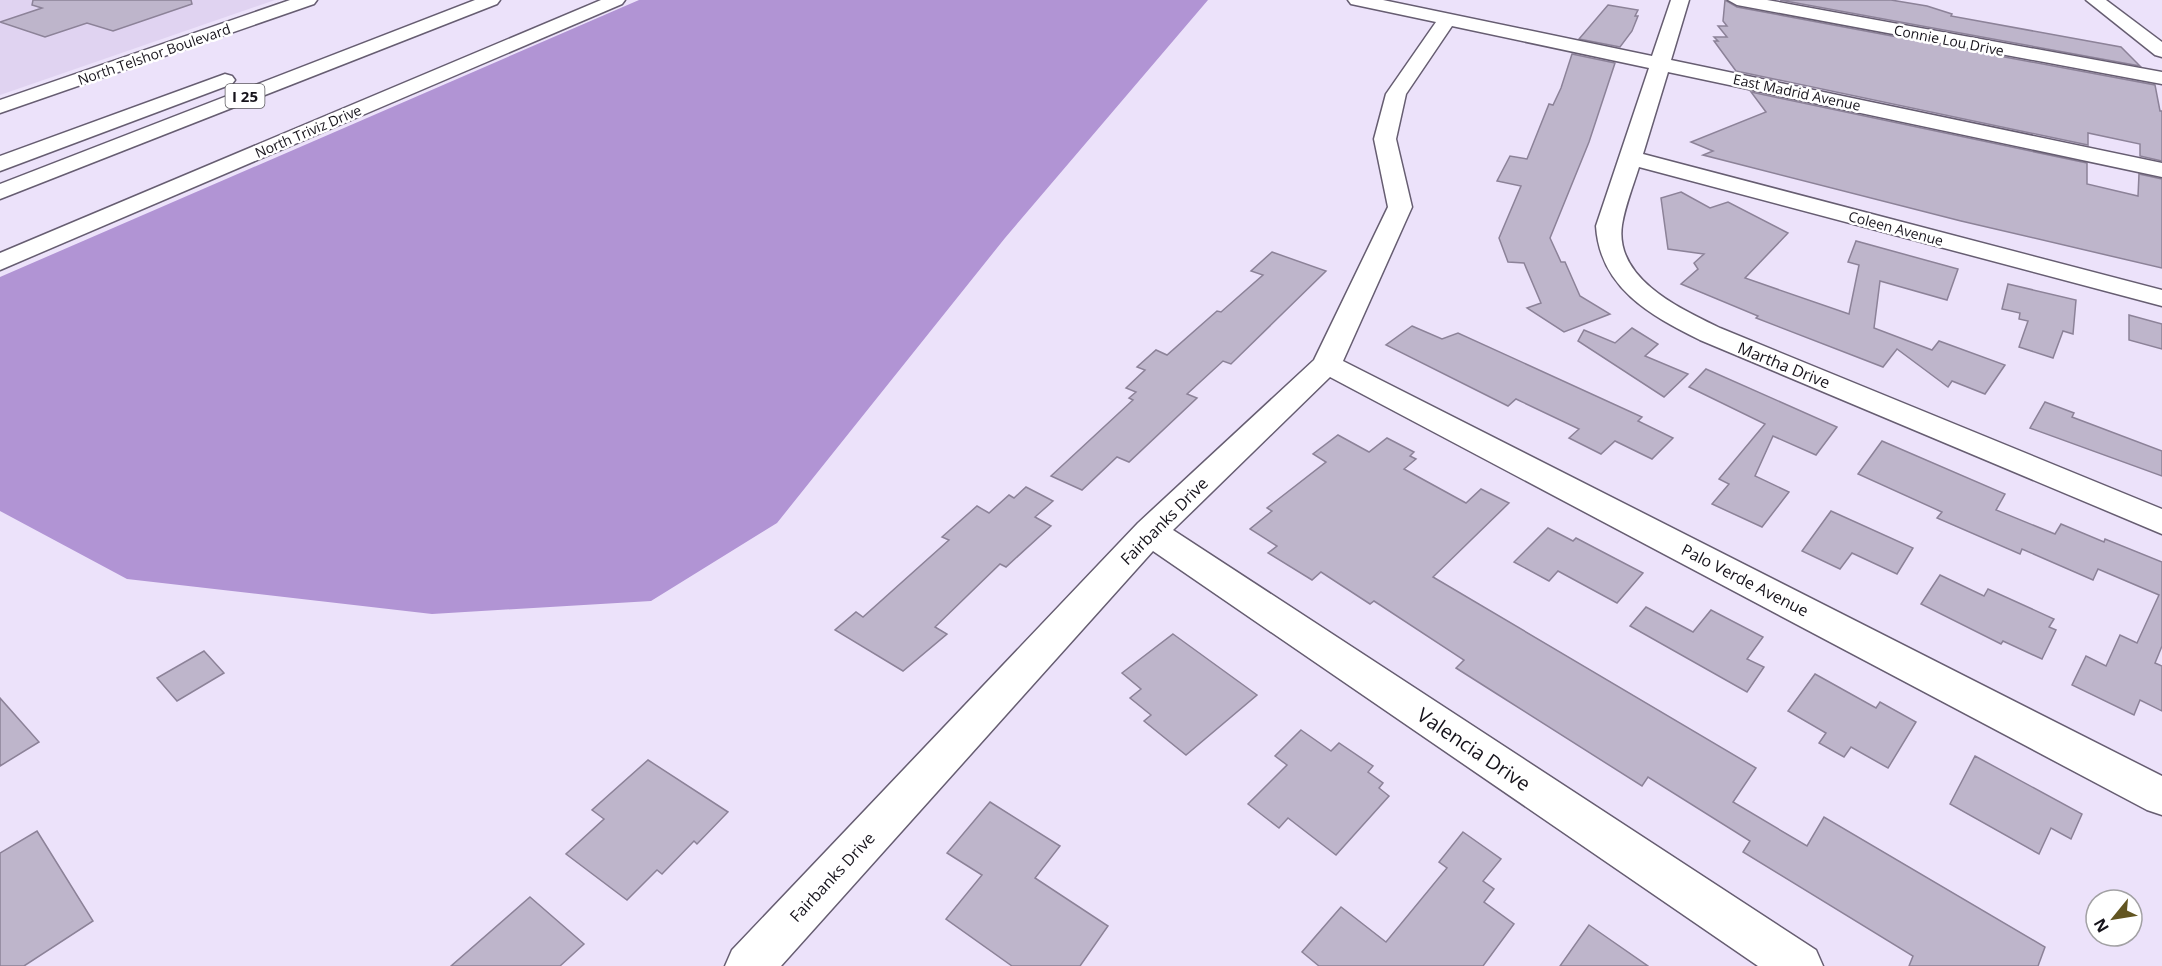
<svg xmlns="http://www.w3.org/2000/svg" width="2162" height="966" font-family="'Open Sans',sans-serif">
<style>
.built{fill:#e0d3f1}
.water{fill:#b194d4}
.building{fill:#beb5cb;stroke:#8c8298;stroke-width:1.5}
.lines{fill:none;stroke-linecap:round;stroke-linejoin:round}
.minor-casing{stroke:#665d71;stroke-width:3}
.major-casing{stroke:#665d71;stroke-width:3}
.highway-casing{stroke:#665d71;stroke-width:3}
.minor{fill:#fff;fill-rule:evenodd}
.major{fill:#fff;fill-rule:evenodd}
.highway{fill:#fff;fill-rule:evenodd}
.labels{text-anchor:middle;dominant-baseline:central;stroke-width:5;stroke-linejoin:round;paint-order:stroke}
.far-street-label{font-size:14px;fill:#16131b;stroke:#fff}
.shield{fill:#fff;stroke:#5c5a5f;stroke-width:1.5}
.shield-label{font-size:15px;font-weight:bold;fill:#16131b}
.street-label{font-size:16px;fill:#16131b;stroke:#fff}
.near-street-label{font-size:20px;fill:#16131b;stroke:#fff}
</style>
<rect width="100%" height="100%" fill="#ece2fa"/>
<path class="built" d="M0,0H275L0,95Z"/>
<path class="water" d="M639,0H1208L1005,238L777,523L651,601L432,614L127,579L0,511V277Z"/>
<g class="building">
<path d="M33,0H191L192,4L113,31L87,23L45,37L0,22L42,8L32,5Z"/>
<path d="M1725,0L1737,7L2155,85L2160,111H2162V161L2140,156V144L2088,133V145L1736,71L1714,41H1718L1714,37H1727L1718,26H1727L1723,21Z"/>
<path d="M1780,0H1891L1927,6L1952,14L1951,16L2121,47L2140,66Z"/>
<path d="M1608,5L1638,10L1635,16H1638L1632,31L1620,47L1579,39Z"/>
<path d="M1572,54L1615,63L1589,142L1550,238L1561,262H1565L1580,296L1610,314L1564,332L1527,308L1541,303L1524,263L1508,262L1499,238L1521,186L1497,181L1510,156L1527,159L1549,104L1553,105L1561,88Z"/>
<path d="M1751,92L2087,163V184L2138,196L2139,174L2162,179V268L1961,221L1703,155L1713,151L1691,142L1766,112Z"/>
<path d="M1681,192L1710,208L1728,202L1788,233L1745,278L1849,314L1859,265L1848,262L1856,241L1958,269L1947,300L1880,281L1874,328L1932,350L1939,341L2005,365L1985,394L1952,381L1948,387L1897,349L1883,367L1756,318L1758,316L1681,284L1698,269L1694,263L1704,254L1668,249L1661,198Z"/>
<path d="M1272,252L1326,271L1231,364L1223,361L1187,394L1197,398L1129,462L1117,457L1082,490L1051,476L1133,400L1129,398L1136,392L1126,388L1145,370L1137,367L1156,350L1167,355L1217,311L1221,312L1263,275L1251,271Z"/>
<path d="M2008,284L2076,300L2073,334L2063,331L2053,358L2019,347L2028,321L2019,319L2020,313L2002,309Z"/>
<path d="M2129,315L2162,324V349L2129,340Z"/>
<path d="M1412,326L1442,339L1458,333L1642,417L1638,421L1673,438L1652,459L1615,441L1601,454L1569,438L1579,429L1516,399L1508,406L1386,345Z"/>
<path d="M1632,328L1658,344L1645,356L1688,374L1664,397L1578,341L1584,330L1615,343Z"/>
<path d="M1706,369L1837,427L1816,455L1773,436L1755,476L1789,492L1762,527L1712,504L1729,484L1719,479L1765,424L1689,387Z"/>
<path d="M2045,402L2074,413L2072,417L2162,451V476L2030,428Z"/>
<path d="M1338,435L1369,452L1387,438L1414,452L1410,456L1416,459L1404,469L1466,503L1481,489L1509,503L1433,577L1756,768L1733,802L1807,846L1824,817L2045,947L2038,966H1909L1913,956L1743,852L1750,841L1648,777L1642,786L1497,694L1456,668L1464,660L1374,601L1370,604L1321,572L1312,580L1268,553L1277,546L1250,529L1272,511L1267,508L1326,462L1313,454Z"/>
<path d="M1882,441L2005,494L1996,510L2055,534L2061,524L2104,542L2105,539L2162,562V646L2155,663L2162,666V711L2140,700L2134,715L2072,685L2086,656L2106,666L2120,635L2137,643L2159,595L2098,569L2093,580L2022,549L2020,554L1937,518L1942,512L1858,474Z"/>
<path d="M1026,487L1053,501L1035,517L1051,526L1006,567L1000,564L935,627L947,634L903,671L835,630L856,612L863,617L949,540L942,537L977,506L989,513L1009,495L1014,498Z"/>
<path d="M1831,511L1913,548L1897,574L1852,553L1840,569L1802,551Z"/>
<path d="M1548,528L1573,541L1576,538L1643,573L1617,603L1558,571L1549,581L1514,562Z"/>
<path d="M1940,575L1984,596L1988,589L2054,619L2049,627L2056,630L2042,659L2003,641L2001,644L1921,604Z"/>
<path d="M1646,607L1693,632L1711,610L1763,637L1747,659L1764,667L1747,692L1630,626Z"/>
<path d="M1173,634L1257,695L1186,755L1144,721L1151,715L1130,698L1141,689L1122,673Z"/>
<path d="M204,651L224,673L177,701L157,678Z"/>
<path d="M1815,674L1876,708L1880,702L1916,722L1888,768L1851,747L1844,757L1819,743L1826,733L1788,711Z"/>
<path d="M0,698L39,742L0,766Z"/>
<path d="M1301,730L1331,751L1339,743L1373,766L1368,772L1383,783L1379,788L1389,796L1336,855L1288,818L1279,828L1248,804L1287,765L1275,756Z"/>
<path d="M1975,756L2082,814L2071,839L2051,828L2039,854L1950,804Z"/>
<path d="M648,760L728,812L697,844L694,841L662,874L657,870L627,900L566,854L604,819L592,810Z"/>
<path d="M990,802L1060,846L1035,878L1108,926L1080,966H1012L946,919L982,875L947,853Z"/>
<path d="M37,831L93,921L24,966H0V853Z"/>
<path d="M1463,832L1501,859L1483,881L1494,889L1484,902L1514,924L1483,966H1319L1302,952L1341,907L1386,942L1447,868L1439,862Z"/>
<path d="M530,897L584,944L560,966H451Z"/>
<path d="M1589,925L1648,966H1560Z"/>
</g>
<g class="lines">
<defs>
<g id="minor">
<path d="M601,0H625L622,4L0,270V253Z"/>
<path d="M1348,0H1383L1652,56L1671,0H1689L1671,60L2162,163V177L1668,72L1643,154L2162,290V306L1639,167C1633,186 1625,206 1622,225C1614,279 1681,309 1720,328L2162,509V534L1700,340C1650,315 1600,288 1596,226L1649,68L1452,26L1406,94L1396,139L1412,207L1343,361L2162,776V815L2147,810L1330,377L1173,530L1816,950L1823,966H1758L1153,551L781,966H725L732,950L1138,523L1314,360L1388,207L1374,139L1386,94L1436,22L1351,4Z"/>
<path d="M1728,0H1767L2162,72V84L1737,5Z"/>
<path d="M2086,0H2106L2162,42V57L2155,55Z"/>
</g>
<path id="major" d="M290,0H317L314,4L0,113V100Z"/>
<g id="highway">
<path d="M475,0H500L497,4L0,199V184Z"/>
<path d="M225,74L232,76L235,80L232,84L0,171V156Z"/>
</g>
</defs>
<use href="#minor" class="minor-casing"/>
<use href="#major" class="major-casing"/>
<use href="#highway" class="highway-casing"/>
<use href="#minor" class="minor"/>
<use href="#major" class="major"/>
<use href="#highway" class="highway"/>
</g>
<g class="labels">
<g class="far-street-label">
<text transform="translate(1949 40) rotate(11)">Connie Lou Drive</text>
<text transform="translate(154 54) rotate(-19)">North Telshor Boulevard</text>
<text transform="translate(1797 92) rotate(12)">East Madrid Avenue</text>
<text transform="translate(308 131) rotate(-23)">North Triviz Drive</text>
<text transform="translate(1896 228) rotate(15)">Coleen Avenue</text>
</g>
<rect class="shield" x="225.5" y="84" width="39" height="24" rx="4.5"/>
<g class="shield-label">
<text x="245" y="96">I 25</text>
</g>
<g class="street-label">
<text transform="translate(1784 365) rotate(22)">Martha Drive</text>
<text transform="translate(1164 521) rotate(-45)">Fairbanks Drive</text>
<text transform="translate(1745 580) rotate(27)">Palo Verde Avenue</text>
<text transform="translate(832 877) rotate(-47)">Fairbanks Drive</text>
</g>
<g class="near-street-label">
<text transform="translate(1474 749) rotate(34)">Valencia Drive</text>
</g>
</g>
<g transform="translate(2114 918) rotate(240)"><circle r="28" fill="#ffffff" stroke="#a2a1a4" stroke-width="1.5"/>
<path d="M0-4.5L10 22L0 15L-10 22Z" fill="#625521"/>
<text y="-9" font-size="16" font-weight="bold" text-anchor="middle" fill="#16131b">N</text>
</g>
</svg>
